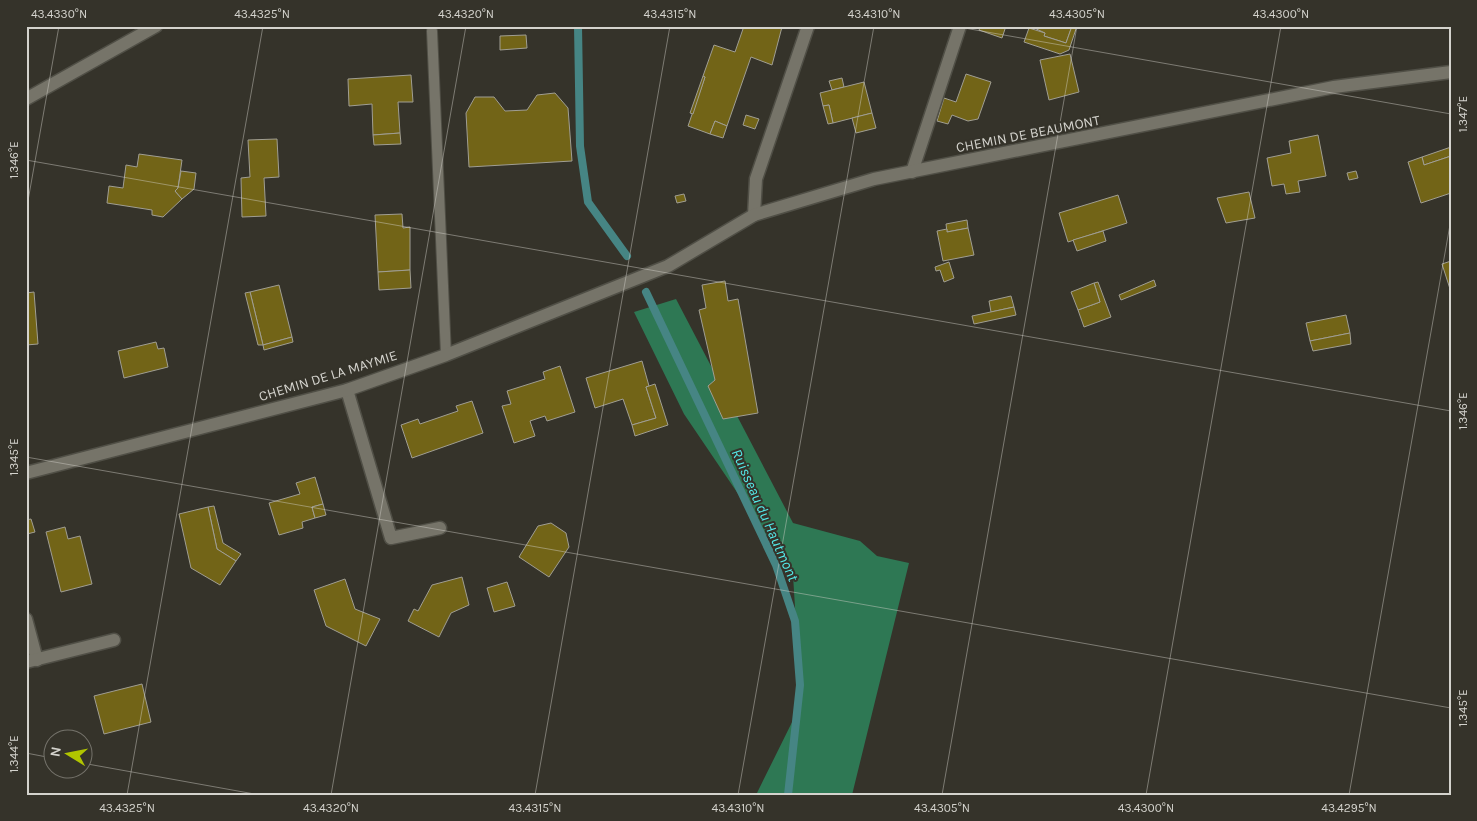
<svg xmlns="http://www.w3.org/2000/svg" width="1477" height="821" font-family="Karla,sans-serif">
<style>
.forest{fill:#2e7854}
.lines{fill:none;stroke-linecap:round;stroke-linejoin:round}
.stream{stroke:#468584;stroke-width:8}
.building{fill:#726417;stroke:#a09e93}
.lane-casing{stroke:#504f46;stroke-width:12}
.street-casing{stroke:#504f46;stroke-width:15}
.secondary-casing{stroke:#504f46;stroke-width:15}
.lane{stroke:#767469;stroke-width:10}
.street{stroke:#767469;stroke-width:12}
.secondary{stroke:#767469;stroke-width:12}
.ticks{fill:none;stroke:#d4d3cd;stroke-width:1;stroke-opacity:0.45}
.labels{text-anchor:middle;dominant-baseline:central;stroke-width:4;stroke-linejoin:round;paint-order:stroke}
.street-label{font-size:14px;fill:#d4d3cd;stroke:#35332a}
.water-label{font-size:15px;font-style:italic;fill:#54e9e9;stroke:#35332a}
.neatline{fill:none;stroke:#d4d3cd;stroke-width:2}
.ticks-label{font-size:12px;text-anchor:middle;fill:#d4d3cd}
</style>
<rect width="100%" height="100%" fill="#35332a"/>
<path class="forest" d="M676,299L793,523L860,541L877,556L909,563L852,795H756L801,704L793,575L684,414L634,312Z"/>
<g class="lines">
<g class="stream">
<path d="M578,26L580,146L588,202L627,256"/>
<path d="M646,292L776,565L795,621L800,685L788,795"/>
</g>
</g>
<g class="building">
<path d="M744,26L782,27L772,65L751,57L727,126L715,121L710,134L688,126L705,77L703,76L714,45L735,52Z"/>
<path d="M981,26H1006L1002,38L979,30Z"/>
<path d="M1030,26H1072L1066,43L1044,36L1045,33Z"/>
<path d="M1072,26H1077L1069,50L1060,54L1024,42L1029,28L1045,33L1044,36L1066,43Z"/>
<path d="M526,35L527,48L500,50V36Z"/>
<path d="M1070,54L1079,92L1049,100L1040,60Z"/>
<path d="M966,74L991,82L978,119L968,121L952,115L948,124L937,121L944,98L956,102Z"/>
<path d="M411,75L413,102H398L400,133L373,135L372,104L349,106L348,79Z"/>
<path d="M703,76L705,77L693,114L690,113Z"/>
<path d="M842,78L844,87L832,90L829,81Z"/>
<path d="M864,82L872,113L833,123L829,105L823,106L820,93Z"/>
<path d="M555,93L568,108L572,161L469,167L466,113L475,97H494L505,111L527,110L537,95Z"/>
<path d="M829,105L833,123L828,124L823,106Z"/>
<path d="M872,113L876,128L856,133L852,118Z"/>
<path d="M746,115L759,119L755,129L743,125Z"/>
<path d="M715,121L727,126L723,138L710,134Z"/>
<path d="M400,133L401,144L374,145L373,135Z"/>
<path d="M1318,135L1326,176L1298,181L1300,192L1286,194L1284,184L1272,186L1267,158L1291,153L1289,141Z"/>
<path d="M277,139L279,177L264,178L266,216L242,217L241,178L250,177L248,140Z"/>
<path d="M1451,147V156L1424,165L1422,157Z"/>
<path d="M139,154L182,160L178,188L175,191L182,199L163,217L152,215V210L107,203L109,186L123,188L126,165L137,167Z"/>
<path d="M1451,156V193L1421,203L1408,162L1422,157L1424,165Z"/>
<path d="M181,171L196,173L194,189L182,199L175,191L178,188Z"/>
<path d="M1356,171L1358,178L1349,180L1347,173Z"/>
<path d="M1249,192L1255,218L1226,223L1217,198Z"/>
<path d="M684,194L686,201L677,203L675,196Z"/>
<path d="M1118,195L1127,223L1068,242L1059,213Z"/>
<path d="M402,214L403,228L410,227V270L378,272L375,215Z"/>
<path d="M967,220L968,228L947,232L946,224Z"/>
<path d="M968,228L974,255L943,261L937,231L947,229V232Z"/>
<path d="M1103,231L1106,241L1077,251L1073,240Z"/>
<path d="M1451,261V292L1442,264Z"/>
<path d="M949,262L954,278L944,282L940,270L936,271L935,267Z"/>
<path d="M410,270L411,288L379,290L378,272Z"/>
<path d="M1154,280L1156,286L1121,300L1119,295Z"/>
<path d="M725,281L728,301L738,299L758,413L723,419L708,386L715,380L699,310L706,308L702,285Z"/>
<path d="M1098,282L1111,317L1084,327L1078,310L1100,302L1094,283Z"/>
<path d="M1094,283L1100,302L1078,310L1071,292Z"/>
<path d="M279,285L292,337L263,345L250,292Z"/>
<path d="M34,292L38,344L26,345V293Z"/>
<path d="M250,292L263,345H258L245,293Z"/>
<path d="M1011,296L1014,307L991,312L989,301Z"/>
<path d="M1014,307L1016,315L974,324L972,316Z"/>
<path d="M1346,315L1350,333L1310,341L1306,323Z"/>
<path d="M1350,333L1351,344L1313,351L1310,341Z"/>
<path d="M292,337L293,342L264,350L263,345Z"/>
<path d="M156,342L158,349L164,348L168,367L124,378L118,351Z"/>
<path d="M642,361L649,386L646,387L656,418L632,425L623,399L595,408L586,378Z"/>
<path d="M560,366L575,412L547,421L545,416L530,421L535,436L514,443L502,406L511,404L507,391L545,379L543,372Z"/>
<path d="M655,384L668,425L635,436L632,425L656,418L646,387Z"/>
<path d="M472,401L483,433L412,458L401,425L418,419L420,424L458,411L456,406Z"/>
<path d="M315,477L323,504L312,507L315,518L302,522L303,528L279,535L269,503L300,494L296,483Z"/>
<path d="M323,504L326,515L315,518L312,507Z"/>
<path d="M214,506L223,543L241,554L236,561L217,549L208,507Z"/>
<path d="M208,507L217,549L236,561L220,585L191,568L179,514Z"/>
<path d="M31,519L35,532L27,534L26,520Z"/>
<path d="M551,523L566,533L569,547L549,577L519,557L538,526Z"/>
<path d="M65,527L68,539L80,536L92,584L61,592L46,532Z"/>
<path d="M462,577L469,605L451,613L439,637L408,621L414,609L418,611L432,585Z"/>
<path d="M345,579L355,609L380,619L366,646L326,626L314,590Z"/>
<path d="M507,582L515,606L494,612L487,588Z"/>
<path d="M142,684L151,722L104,734L94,696Z"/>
</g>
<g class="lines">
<defs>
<path id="lane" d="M432,31L446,355"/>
<g id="street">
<path d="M912,172L960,26"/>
<path d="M754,215L756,179L808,26"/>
<path d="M347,390L391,538L440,528"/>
<path d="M26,473L347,390L446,355L668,266L754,215L874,179L1334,87L1451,72"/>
<path d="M26,619L37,660"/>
<path d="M26,662L114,640"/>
</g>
<path id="secondary" d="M26,99L156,26"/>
</defs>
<use href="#lane" class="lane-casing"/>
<use href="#street" class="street-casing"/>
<use href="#secondary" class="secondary-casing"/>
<use href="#lane" class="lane"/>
<use href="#street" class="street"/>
<use href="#secondary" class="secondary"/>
</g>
<path class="ticks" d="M953,26L1451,114M26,160L1451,411M26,212L59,26M26,457L1451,708M26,753L52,758M82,763L260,795M127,795L263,26M331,795L466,26M535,795L670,26M738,795L874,26M942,795L1077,26M1146,795L1281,26M1349,795L1451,219"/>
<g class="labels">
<g class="street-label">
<text transform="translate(1028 134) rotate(-11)">CHEMIN DE BEAUMONT</text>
<text transform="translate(328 376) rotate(-17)">CHEMIN DE LA MAYMIE</text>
</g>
<g class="water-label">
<text transform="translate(765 515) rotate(66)">Ruisseau du Hautmont</text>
</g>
</g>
<rect width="1477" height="821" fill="none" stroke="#35332a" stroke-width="55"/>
<g transform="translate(68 754) rotate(280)"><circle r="24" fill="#35332a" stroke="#75736b"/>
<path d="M0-4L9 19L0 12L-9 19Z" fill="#b1c500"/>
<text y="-8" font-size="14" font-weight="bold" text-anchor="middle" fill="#d4d3cd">N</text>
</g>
<rect x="28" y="28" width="1422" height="766" class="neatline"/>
<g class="ticks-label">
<text x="59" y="18">43.4330°N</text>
<text x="262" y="18">43.4325°N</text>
<text x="466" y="18">43.4320°N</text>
<text x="670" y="18">43.4315°N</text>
<text x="874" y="18">43.4310°N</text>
<text x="1077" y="18">43.4305°N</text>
<text x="1281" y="18">43.4300°N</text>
<text transform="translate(1463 114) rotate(-90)" y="4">1.347°E</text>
<text transform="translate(14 160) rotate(-90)" y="4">1.346°E</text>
<text transform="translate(1463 411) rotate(-90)" y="4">1.346°E</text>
<text transform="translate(14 457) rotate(-90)" y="4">1.345°E</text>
<text transform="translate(1463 708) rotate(-90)" y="4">1.345°E</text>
<text transform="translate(14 754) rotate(-90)" y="4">1.344°E</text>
<text x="127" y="812">43.4325°N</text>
<text x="331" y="812">43.4320°N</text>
<text x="535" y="812">43.4315°N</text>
<text x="738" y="812">43.4310°N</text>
<text x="942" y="812">43.4305°N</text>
<text x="1146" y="812">43.4300°N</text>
<text x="1349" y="812">43.4295°N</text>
</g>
</svg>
